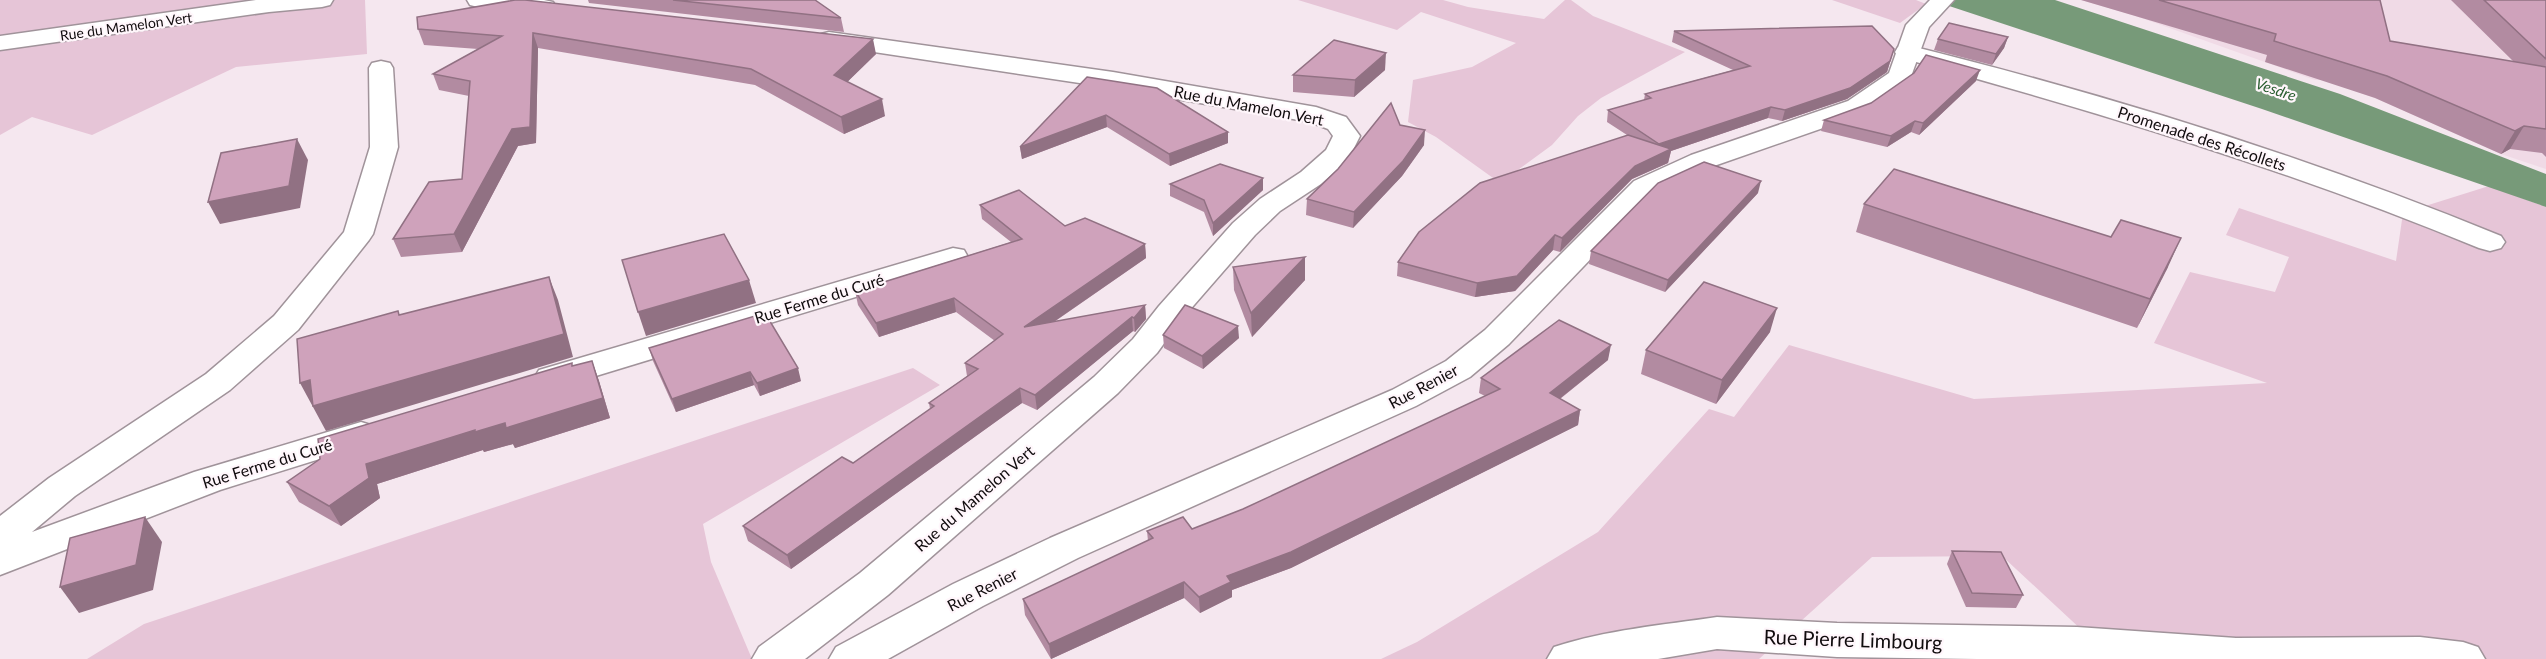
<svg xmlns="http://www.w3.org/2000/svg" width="2546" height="659" font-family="Lato,sans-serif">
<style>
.built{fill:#f0dae6}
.green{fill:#e6c5d7}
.water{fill:#779a79}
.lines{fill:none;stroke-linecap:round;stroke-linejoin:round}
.street-casing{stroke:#a0939a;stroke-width:3}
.secondary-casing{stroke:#a0939a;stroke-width:3}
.street{fill:#fff;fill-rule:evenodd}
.secondary{fill:#fff;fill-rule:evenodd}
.wall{fill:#b28ba1}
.shaded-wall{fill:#917183}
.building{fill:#cfa2bb;stroke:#917183;stroke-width:1.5}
.labels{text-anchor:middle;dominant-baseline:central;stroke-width:4.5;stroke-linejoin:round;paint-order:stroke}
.far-street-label{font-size:14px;fill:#100b0d;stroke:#fff6fb}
.far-water-label{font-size:15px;font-style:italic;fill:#295d2f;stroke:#fff6fb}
.street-label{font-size:16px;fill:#100b0d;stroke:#fff6fb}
.near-street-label{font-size:20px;fill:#100b0d;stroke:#fff6fb}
</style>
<rect width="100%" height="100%" fill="#f5e7ef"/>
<path class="built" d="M2081,0H2546V169L2501,154L2375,98L2324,80H2315L2133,15Z"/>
<g class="green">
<path d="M0,0H365L367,54L236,67L92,135L32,117L0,135Z"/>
<path d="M1298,0H1443L1468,7L1544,19L1565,0H1571L1593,16L1685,52L1601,98L1578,116L1552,145L1500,183L1436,137L1408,122L1413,80L1472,67L1516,43L1421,12L1397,30Z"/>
<path d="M1832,0H1916L1926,4L1900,23Z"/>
<path d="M2489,186L2546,207V659H2113L2002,556L1872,557L1759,659H1381L1417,642L1598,532L1709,409L1734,417L1789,345L1974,399L2267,383L2154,343L2190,272L2275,292L2289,257L2226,235L2239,208L2396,261L2403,213Z"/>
<path d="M913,368L940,385L703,524L711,562L752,659H87L144,624Z"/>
</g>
<path class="water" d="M1931,0H2055L2340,94L2546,174V207L2262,109Z"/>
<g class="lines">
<defs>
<g id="street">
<path d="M256,0H333L330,5L322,7L269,12L0,50V36Z"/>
<path d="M467,0H544L553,2L556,7L553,12L545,14L478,7L470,5Z"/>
<path d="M829,32L1113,72L1316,107L1346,117L1360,136L1348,160L1321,184L1280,211L1255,235L1181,320L1157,353L1118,393L888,595L805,659H752L759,647L860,573L1094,377L1133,339L1159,306L1233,223L1260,199L1301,172L1326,150L1333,136L1328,129L1310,122L1113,88L821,44L817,39L821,34Z"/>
<path d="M1907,45C2109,95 2308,157 2501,236L2505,242L2501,248L2490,251L2479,248C2290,170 2096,111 1898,57L1895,52L1898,47Z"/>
<path d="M381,61L390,63L393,68L398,147L373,234L369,240L298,330L230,390L75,496L32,532L194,472L361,422L374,426L379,434L374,442L220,490L0,575V516L49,478L206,374L274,316L344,232L370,147L369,68L372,63Z"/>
<path d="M953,248L964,250L968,257L964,264L563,386L551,389L539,386L534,378L539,370Z"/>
</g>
<g id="secondary">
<path d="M1930,0H1954L1929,27L1909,82L1866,113L1711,167L1654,193L1509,344L1470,377L1416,406L1078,558L983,606L888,659H829L836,647L953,584L1050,538L1392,390L1446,361L1485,330L1634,181L1691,155L1848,101L1889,73L1906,25Z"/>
<path d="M1717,617L1837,623L2077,627L2236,638L2420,637L2463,642L2478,647L2485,659H1977L1837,657L1717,649L1658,659H1547L1554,647C1606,630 1663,625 1717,617Z"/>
</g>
</defs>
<use href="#street" class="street-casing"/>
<use href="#secondary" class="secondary-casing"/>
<use href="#street" class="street"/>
<use href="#secondary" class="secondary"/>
</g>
<g class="wall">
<path d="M588,0H815L841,18L844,32L589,3Z"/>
<path d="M2081,0H2380L2390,41L2514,62L2451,0H2546V157L2542,153L2510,149L2501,154L2375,98L2265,62L2267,55Z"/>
<path d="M417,17L876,54L847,82L885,116L844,134L755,85L538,48L536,143L518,146L462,252L401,257L393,239L462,179L469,96L439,90L433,74L478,49L424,45L418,29Z"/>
<path d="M1674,31L1894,49L1887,72L1847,99L1782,121L1768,118L1671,151L1668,163L1632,179L1560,252L1553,250L1515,291L1475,297L1397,276L1398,262L1627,135L1607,122L1608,110L1644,100L1645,94L1733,70L1672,42Z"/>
<path d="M2008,37L2004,48L1992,65L1934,50L1938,39Z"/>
<path d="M1385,70L1354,97L1293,92V75Z"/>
<path d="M1087,77L1228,132V143L1170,166L1107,127L1022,159L1020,147Z"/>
<path d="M1976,81L1919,135L1911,132L1887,147L1821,131L1824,120Z"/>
<path d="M1400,125L1424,145L1402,176L1353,228L1306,215L1307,199Z"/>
<path d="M1170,184L1263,190L1213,236L1204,212L1170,196Z"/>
<path d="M1758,193L1665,292L1589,264L1591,251Z"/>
<path d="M1864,204L2168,267L2137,328L1856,232Z"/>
<path d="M980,205L1145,244L1146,258L1054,322L1145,305L1146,319L1135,332L1133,331L1037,410L1022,403L791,569L748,541L743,526L853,463L930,409L929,403L967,376L965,363L995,341L956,312L879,337L858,305L855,291L1011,242L982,219Z"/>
<path d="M1305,257V280L1252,337L1234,290L1233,267Z"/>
<path d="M1770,332L1716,404L1641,374L1646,350Z"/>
<path d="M1163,335L1239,338L1203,369L1164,348Z"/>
<path d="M649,348L801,381L760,396L754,385L676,412L653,361Z"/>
<path d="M1608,360L1560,399L1580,410L1578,425L1291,568L1232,590V597L1200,613L1184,598L1051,659L1025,615L1023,599L1148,541L1147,531L1192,529L1243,509L1485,396L1479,393L1481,378Z"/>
<path d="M592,361L599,381L610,418L515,448L513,444L484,452L483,450L377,484L380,498L341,526L299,502L287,482L573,366Z"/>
<path d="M1952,551L2023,595L2016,608L1966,607L1947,564Z"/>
</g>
<g class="shaded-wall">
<path d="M533,33L538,48L536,143L518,146L462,252L454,234Z"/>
<path d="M2008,37L2004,48L1992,65L1996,54Z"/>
<path d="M873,39L876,54L837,92L834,75Z"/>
<path d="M1894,49L1887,72L1847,99L1782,121L1785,110Z"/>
<path d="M1386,53L1385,70L1354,97L1355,80Z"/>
<path d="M1980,70L1976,81L1919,135L1923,123Z"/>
<path d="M882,99L885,116L844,134L841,117Z"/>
<path d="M1771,107L1768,118L1671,151L1668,163L1632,179L1560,252L1562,238L1635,166L1657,155L1659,144Z"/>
<path d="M1106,115L1107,127L1022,159L1020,147Z"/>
<path d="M1915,121L1911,132L1887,147L1891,136Z"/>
<path d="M2524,126L2510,149L2501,154L2515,131Z"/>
<path d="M1425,130L1424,145L1402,176L1353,228L1354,212Z"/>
<path d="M1228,132V143L1170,166L1169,154Z"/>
<path d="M297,139L308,160L300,208L220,224L208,202Z"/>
<path d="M1263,178V190L1213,236V223Z"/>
<path d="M1761,181L1758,193L1665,292L1668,280Z"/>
<path d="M1555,235L1553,250L1515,291L1475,297L1477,283Z"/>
<path d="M2181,238L2168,267L2137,328L2150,299Z"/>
<path d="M1145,244L1146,258L1026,341L1024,327Z"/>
<path d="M1305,257V280L1252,337L1251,313Z"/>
<path d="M549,277L558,300L573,357L326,431L300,383L310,380Z"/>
<path d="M749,280L756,303L646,336L638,312Z"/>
<path d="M954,298L956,312L879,337L876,323Z"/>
<path d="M1145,305L1146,319L1135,332L1134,318Z"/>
<path d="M1777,308L1770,332L1716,404L1722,380Z"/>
<path d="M1132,317L1133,331L1037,410L1035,395Z"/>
<path d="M1238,326L1239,338L1203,369L1202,356Z"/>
<path d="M1611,345L1608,360L1548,408L1550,393Z"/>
<path d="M592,361L599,381L610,418L515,448L513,444L484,452L483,450L377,484L380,498L341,526L329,506L366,464L475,430Z"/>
<path d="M798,368L801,381L760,396L757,383Z"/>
<path d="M750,372L754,385L676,412L672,399Z"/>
<path d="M1020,388L1022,403L791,569L787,555Z"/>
<path d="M1580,410L1578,425L1291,568L1232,590V597L1200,613L1199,597L1227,576Z"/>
<path d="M145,517L162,542L153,590L79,613L60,587Z"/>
<path d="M1184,582V598L1051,659L1049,644Z"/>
</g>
<g class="building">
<path d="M515,0H525L873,39L834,75L882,99L841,117L751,69L533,33L530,127L512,129L454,234L393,239L429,182L462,179L470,81L433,74L502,36L418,29L417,17Z"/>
<path d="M673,0H815L841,18Z"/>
<path d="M2159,0H2380L2390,41L2546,67V129L2524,126L2515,131L2387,76L2274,41L2276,34Z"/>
<path d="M2484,0H2546V59Z"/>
<path d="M1949,23L2008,37L1996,54L1938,39Z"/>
<path d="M1872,26L1894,49L1890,61L1850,88L1785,110L1771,107L1659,144L1608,110L1651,98L1645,94L1750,66L1674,31Z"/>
<path d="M1334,40L1386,53L1355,80L1293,75Z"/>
<path d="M1926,55L1980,70L1923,123L1915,121L1891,136L1824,120L1871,103L1914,73Z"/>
<path d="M1087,77L1157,88L1228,132L1169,154L1106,115L1020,147Z"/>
<path d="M1391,103L1400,125L1425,130L1403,161L1354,212L1307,199L1338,169Z"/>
<path d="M1628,135L1671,149L1635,166L1562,238L1555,235L1517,276L1477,283L1398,262L1419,232L1480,183Z"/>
<path d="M297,139L289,186L208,202L221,153Z"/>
<path d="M1704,162L1761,181L1668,280L1591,251L1658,183Z"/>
<path d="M1220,164L1263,178L1213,223L1204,200L1170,184Z"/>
<path d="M1894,169L2111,237L2121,220L2181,238L2150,299L1864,204Z"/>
<path d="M1019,190L1065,226L1085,218L1145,244L1024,327L1145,305L1134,318L1132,317L1035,395L1020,388L787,555L743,526L842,457L853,463L934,406L929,403L978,369L965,363L1003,334L954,298L876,323L855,291L1022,239L980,205Z"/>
<path d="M724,234L749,280L638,312L622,260Z"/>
<path d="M1305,257L1251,313L1233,267Z"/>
<path d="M549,277L564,334L313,406L310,380L300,383L297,339L398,311L399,315Z"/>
<path d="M1704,282L1777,308L1722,380L1646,350Z"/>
<path d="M1185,305L1238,326L1202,356L1163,335Z"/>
<path d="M765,313L798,368L757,383L750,372L672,399L649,348Z"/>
<path d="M1559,320L1611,345L1550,393L1580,410L1291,552L1227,576L1231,582L1199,597L1184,582L1049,644L1023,599L1153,538L1147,531L1183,517L1192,529L1243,509L1500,389L1481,378Z"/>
<path d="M592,361L603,398L506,428L505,423L475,432V430L366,464L369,478L329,506L287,482L320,459L318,439L572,363V366Z"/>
<path d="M145,517L136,565L60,587L70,538Z"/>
<path d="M1952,551L2001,552L2023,595L1972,593Z"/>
</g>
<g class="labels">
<g class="far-street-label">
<text transform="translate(126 26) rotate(-8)">Rue du Mamelon Vert</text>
</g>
<g class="far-water-label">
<text transform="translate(2276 89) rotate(19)">Vesdre</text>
</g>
<g class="street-label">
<text transform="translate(1249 105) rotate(11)">Rue du Mamelon Vert</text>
<text transform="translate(2202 138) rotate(18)">Promenade des Récollets</text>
<text transform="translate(819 298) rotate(-17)">Rue Ferme du Curé</text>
<text transform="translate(1423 386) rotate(-28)">Rue Renier</text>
<text transform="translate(267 463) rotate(-17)">Rue Ferme du Curé</text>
<text transform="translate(974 498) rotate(-41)">Rue du Mamelon Vert</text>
<text transform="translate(982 589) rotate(-27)">Rue Renier</text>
</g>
<g class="near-street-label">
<text transform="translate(1853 639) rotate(2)">Rue Pierre Limbourg</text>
</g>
</g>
</svg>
